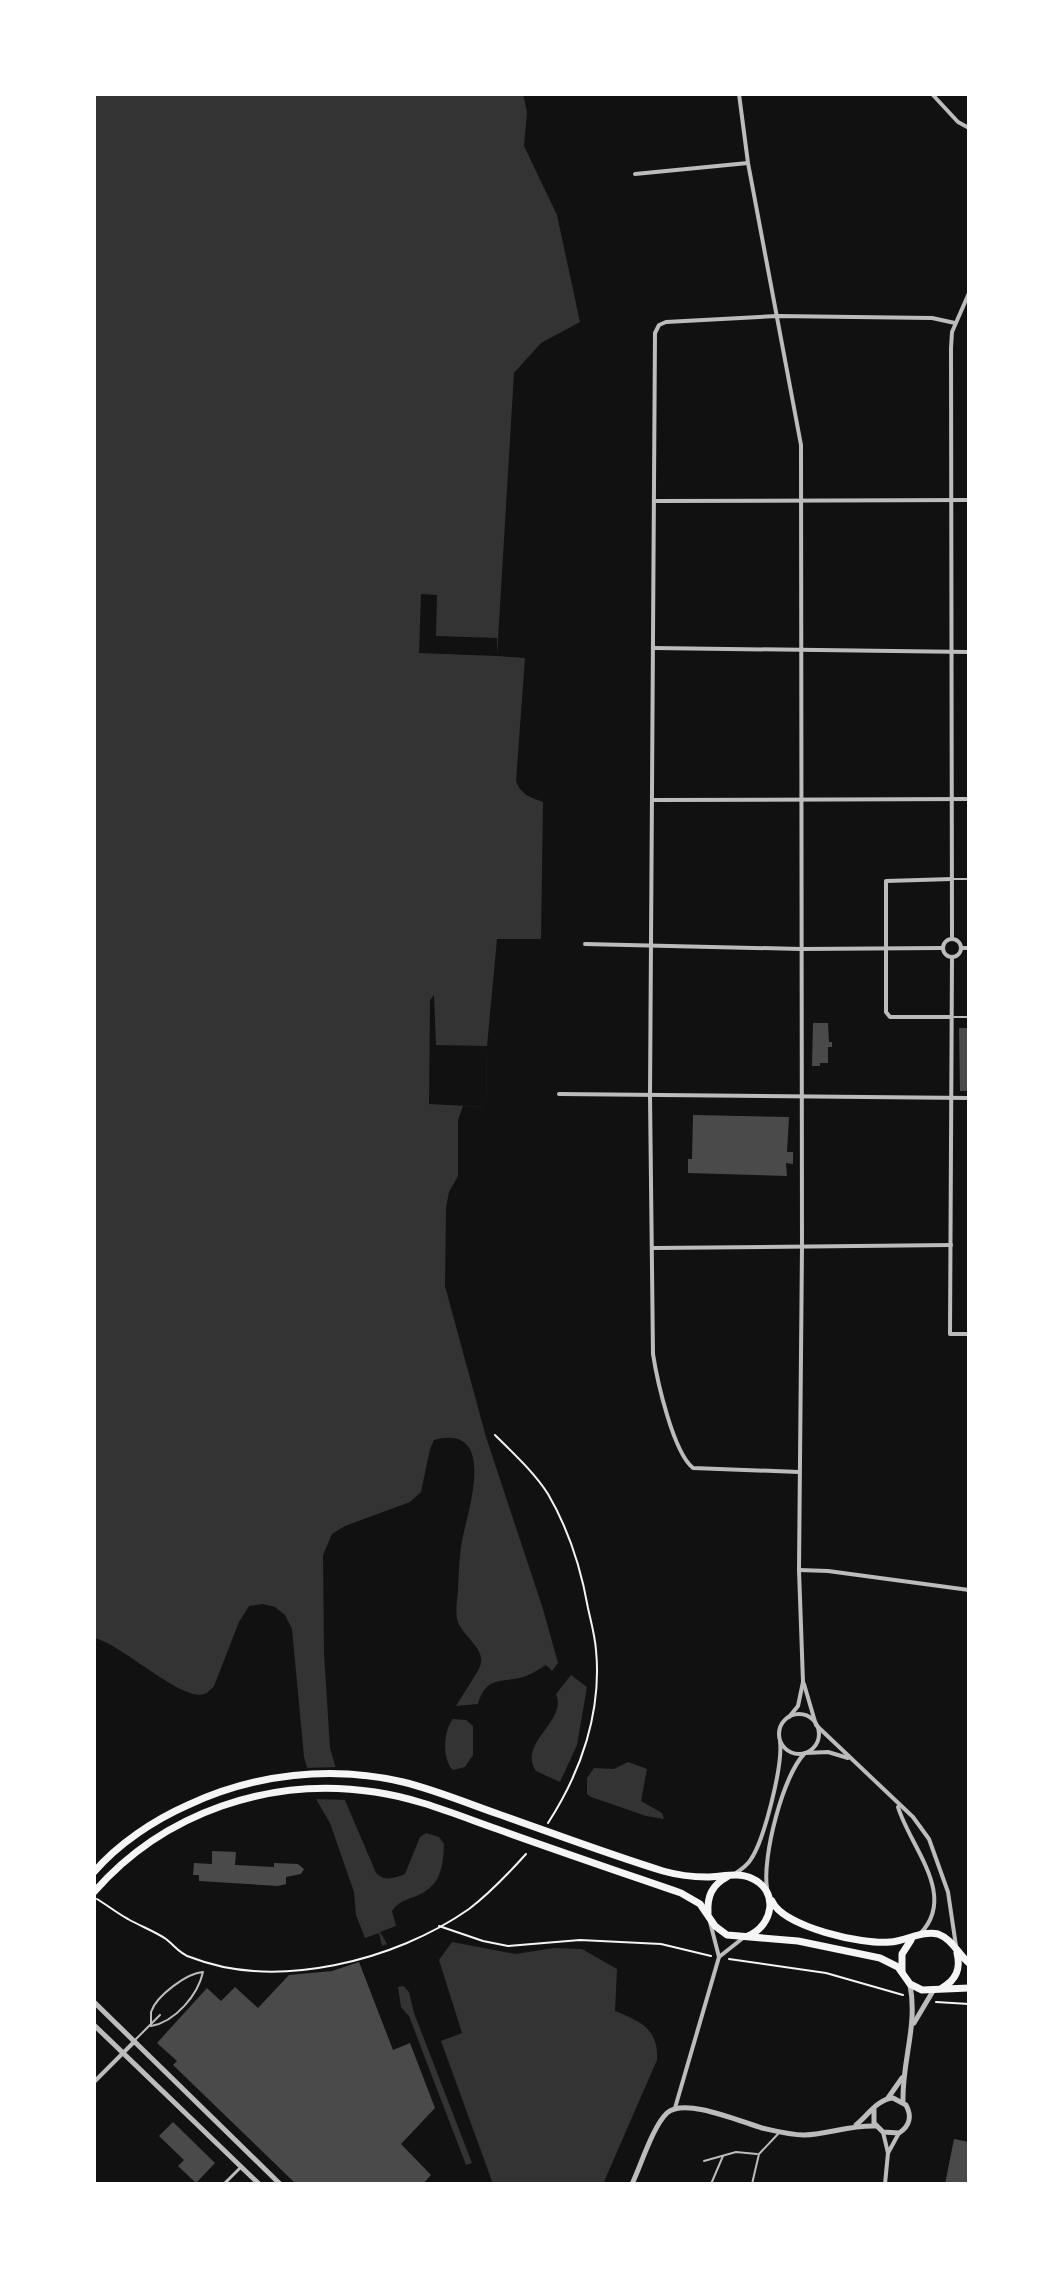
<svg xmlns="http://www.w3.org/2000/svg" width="1063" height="2278" font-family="'DejaVu Sans',sans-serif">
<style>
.water{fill:#333}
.pier{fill:#111}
.building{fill:#4a4a4a}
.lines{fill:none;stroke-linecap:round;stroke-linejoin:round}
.path{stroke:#f5f5f5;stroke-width:2}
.service{stroke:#bcbcbc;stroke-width:2}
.pedestrian{stroke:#bcbcbc;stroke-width:3}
.minor{stroke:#bcbcbc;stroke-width:4}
.tertiary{stroke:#bcbcbc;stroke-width:5}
.trunk{stroke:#f5f5f5;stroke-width:7}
</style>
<rect width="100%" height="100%" fill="#111"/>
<g class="water">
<path d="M94,94H523L527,112L524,146L557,215L580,322L541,343L514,373L497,656L525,658L516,781C521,795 530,797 543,802L541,939H497L487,1046L486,1107L463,1106L458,1120V1176L449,1192L446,1208L445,1286L486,1437L543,1609L558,1663L552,1671L546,1665C539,1669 531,1675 523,1677C500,1683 486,1676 478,1704L456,1706C461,1697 480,1670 481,1663C484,1648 463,1636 458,1622C455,1613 457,1601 458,1591C459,1573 459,1555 463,1536C469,1508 497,1423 434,1440L430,1449L421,1492L410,1502L345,1526L332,1534L323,1555L324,1653L330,1748L345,1800L376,1873C385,1882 394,1878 405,1874L420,1837L426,1833L439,1837L444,1844C443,1870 440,1887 414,1897C405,1900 398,1902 392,1911L396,1926L380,1932L387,1944L382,1946L379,1933L365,1938L356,1915L354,1892L330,1823L316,1799L304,1757L292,1629L285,1615L275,1607L263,1604L249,1606L239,1622L214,1686C211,1689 208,1693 204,1694C182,1702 122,1644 94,1638Z"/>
<path d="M571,1675L587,1687L577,1745L560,1782L536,1771C517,1743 568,1721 556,1694Z"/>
<path d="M453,1719L466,1720L473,1726V1755L465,1767L453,1770C442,1760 443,1731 453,1719Z"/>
<path d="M628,1762L647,1769L641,1801L662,1813L664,1819L646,1816L591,1797L587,1794V1778L594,1768L614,1769Z"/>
<path d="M452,1942L516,1954L554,1948L582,1949L617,1969L615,2011C640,2021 659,2029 657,2060L603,2184H493L441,2041L462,2033L439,1960Z"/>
<path d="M403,1986L409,1992L414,2013L472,2163L466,2165L409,2016L401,2007L398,1987Z"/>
</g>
<g class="pier">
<path d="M421,594L437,595L436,636L497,638V656L419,653Z"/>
<path d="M434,995L436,1045L487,1046L486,1107L429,1104L430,1000Z"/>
<path d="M339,1767L350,1800L312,1799L303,1768Z"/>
</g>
<g class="building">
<path d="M813,1023H828L829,1042H832V1047H828V1063H820V1066H812Z"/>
<path d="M959,1028H969V1091H960Z"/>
<path d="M693,1115L789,1117L787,1152H793V1164L786,1163L787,1176L688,1173V1159H692Z"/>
<path d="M212,1851L236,1852L235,1865L274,1867V1863L298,1864L304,1869L301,1874L286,1877V1884L278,1886L199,1881V1875H193L194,1863L212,1864Z"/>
<path d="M359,1962L393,2050L410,2043L435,2108L401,2144L431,2175L423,2184H296L173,2065L177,2061L157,2043L207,1988L221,2001L235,1987L258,2008L289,1975L332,1971Z"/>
<path d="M173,2122L215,2163L196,2183L178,2166L184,2160L159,2136Z"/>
<path d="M954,2139L969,2142V2184H945Z"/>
</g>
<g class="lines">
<g class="path">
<path d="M495,1435C513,1453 534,1472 548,1494C569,1530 581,1568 588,1608C591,1622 595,1636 596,1650C602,1712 581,1772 548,1823"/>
<path d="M97,1899C107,1905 117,1913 128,1919C140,1926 154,1931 166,1939C174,1945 180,1954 190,1957C276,1991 395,1961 469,1909C490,1893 508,1874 526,1854"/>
<path d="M439,1926L483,1941L508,1946L580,1940L661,1944L711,1956"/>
<path d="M729,1959L826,1973L903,1995"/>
<path d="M936,2002L969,2004"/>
</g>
<g class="service">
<path d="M953,879H969"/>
<path d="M954,1017H969"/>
<path d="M203,1972C198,1995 175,2022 151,2026C151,2024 151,2013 151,2012C156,1996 187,1973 203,1972Z"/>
<path d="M135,2040L160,2015"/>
<path d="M704,2161L736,2152L757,2154"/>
<path d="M711,2184L723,2156"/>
<path d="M752,2184L759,2154L778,2134"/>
</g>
<path class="pedestrian" d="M224,2184L241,2167"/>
<g class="minor">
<path d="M739,94L748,163L801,445L802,1247L799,1570L803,1682L798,1706L789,1717"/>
<path d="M932,94L958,122L969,128"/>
<path d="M969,140V160"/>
<path d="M635,174L748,163"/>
<path d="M656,501L969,500"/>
<path d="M654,648L969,652"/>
<path d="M653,800L969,799"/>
<path d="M952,939L951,348L952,332L969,293"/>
<circle cx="952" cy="948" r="9"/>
<path d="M585,944L801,949L943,948"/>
<path d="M961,948H969"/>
<path d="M952,957L950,1334H969"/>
<path d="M951,1017H890L886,1012V881L952,879"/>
<path d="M559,1094L969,1098"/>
<path d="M654,1248L951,1245"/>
<path d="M799,1472L693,1468C673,1452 657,1380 653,1354L650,1096L655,333L659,325L666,322L777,316L932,318L955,323"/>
<path d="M799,1570L828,1571L969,1590"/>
<path d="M804,1684L816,1725L913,1817L929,1839L948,1892L956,1946"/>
<circle cx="799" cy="1734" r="20"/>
<path d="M898,1807C910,1847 958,1895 920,1934"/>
<path d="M735,1874C740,1870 745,1867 749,1862C764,1843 783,1765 780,1741"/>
<path d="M767,1888C762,1857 783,1775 805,1753L828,1752L848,1758"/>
<path d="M710,1922L719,1957L743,1938"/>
<path d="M94,2082L135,2041"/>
<path d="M675,2108L719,1957"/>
<path d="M883,2132L888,2153"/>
<path d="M885,2184L888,2153L899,2133"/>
</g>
<g class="tertiary">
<path d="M94,2002L280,2184"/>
<path d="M914,2023L933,1991"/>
<path d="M94,2025L259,2184"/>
<path d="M888,2098L902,2078"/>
<path d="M903,2101C902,2061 918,2025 910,1985"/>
<path d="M856,2125C868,2115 878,2099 893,2098L906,2105C912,2116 910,2126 899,2133L883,2132L874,2123V2110"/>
<path d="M632,2184C641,2165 653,2126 667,2113C685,2097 741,2122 762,2128C775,2131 790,2135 804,2135C830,2134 849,2125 876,2126"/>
</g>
<g class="trunk">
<path d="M94,1872C118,1844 154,1820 188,1805C254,1774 331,1765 403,1782C436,1790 469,1804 501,1815C555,1834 608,1854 663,1871C677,1875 692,1877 707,1877C721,1877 738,1872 751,1878C780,1890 773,1926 748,1936"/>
<path d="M94,1892C164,1812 271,1776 375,1792C417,1798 457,1815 497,1829C558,1851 620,1872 681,1893L700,1904L715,1926L727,1935L798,1941L880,1958L898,1967L910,1984L922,1990L969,1988"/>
<path d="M772,1901C783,1927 863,1945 890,1942C906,1941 923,1930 938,1934C952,1939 958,1954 969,1963"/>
<path d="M708,1913C707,1896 712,1885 727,1877"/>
<path d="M902,1972V1954L911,1940"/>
<path d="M942,1988C956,1980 961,1969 957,1953"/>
</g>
</g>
<rect width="1063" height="2278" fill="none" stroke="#ffffff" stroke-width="192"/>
</svg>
